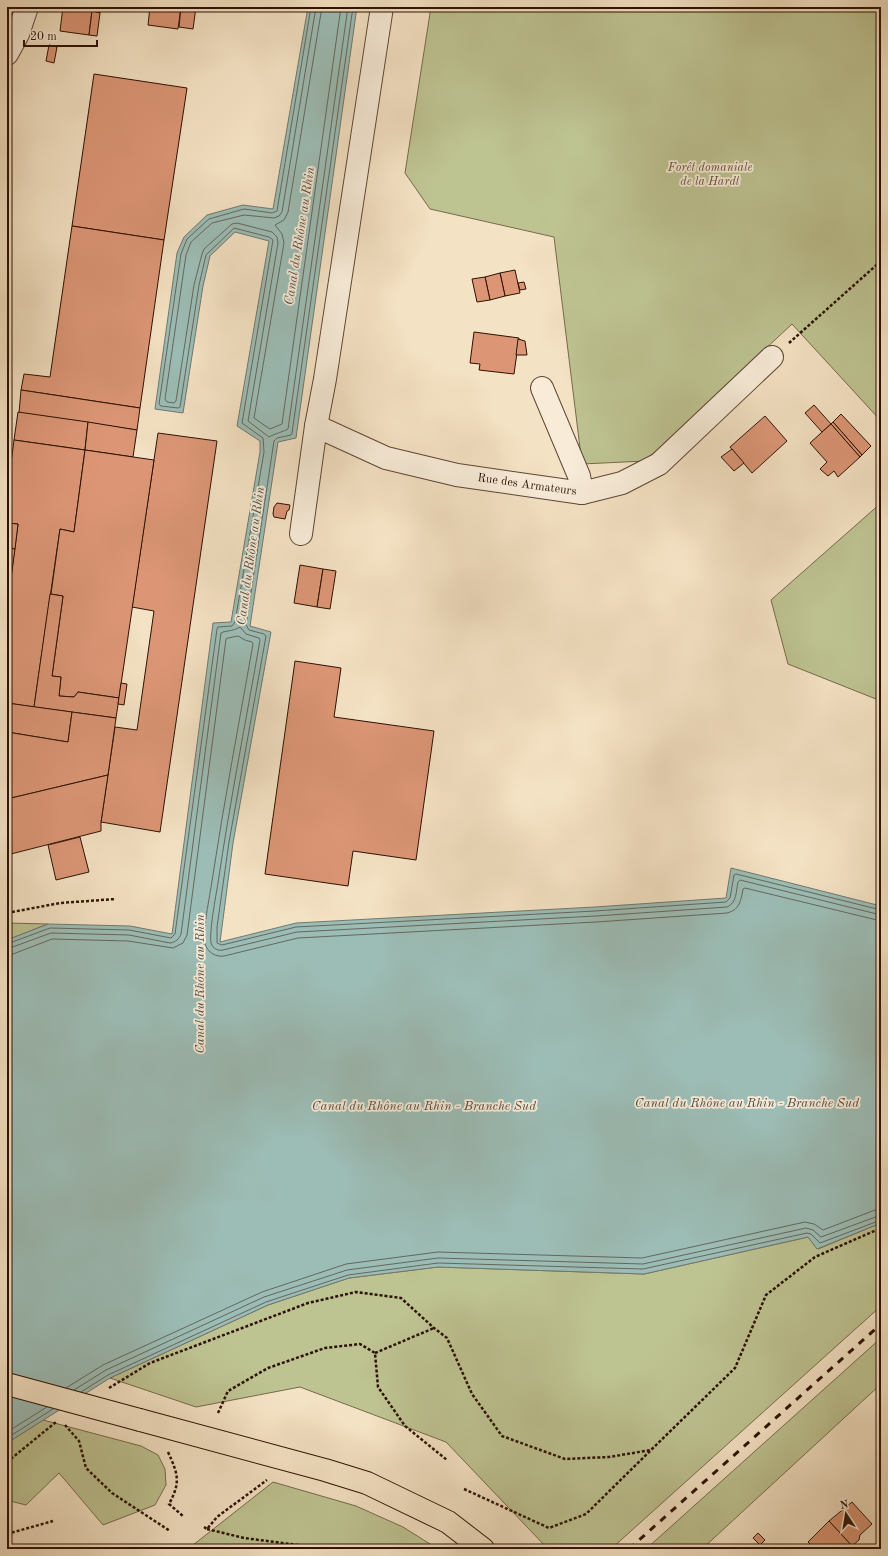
<svg xmlns="http://www.w3.org/2000/svg" width="888" height="1556" font-family="'Old Standard TT',serif">
<style>
.green{fill:#bec392;stroke:#766a4b}
.water{fill:#9cbdb6;stroke:#70786f}
.lines{fill:none;stroke-linecap:round;stroke-linejoin:round}
.shore{stroke:#64675d;stroke-width:1}
.building{fill:#dc9676;stroke:#2d1104}
.minor-casing{stroke:#5f4534;stroke-width:24}
.major-casing{stroke:#2d1104;stroke-width:24}
.path{stroke:#2d1104;stroke-width:2.5;stroke-dasharray:3 2;stroke-linecap:butt}
.minor{stroke:#f8ecd9;stroke-width:22}
.major{stroke:#f4e2c4;stroke-width:22}
.rail{stroke:#2d1104;stroke-width:3;stroke-dasharray:7 7;stroke-linecap:butt}
.major-bridge-casing{stroke:#2d1104;stroke-width:24;stroke-linecap:butt}
.major-bridge{stroke:#f4e2c4;stroke-width:22}
.labels{text-anchor:middle;dominant-baseline:central;stroke-width:3.5;stroke-linejoin:round;paint-order:stroke}
.park-label{font-size:12px;font-style:italic;fill:#604f36;stroke:#f8ecd9}
.street-label{font-size:12px;fill:#2d1104;stroke:#f8ecd9}
.water-label{font-size:13px;font-style:italic;fill:#544d42;stroke:#f8ecd9}
</style>
<rect width="100%" height="100%" fill="#f4e2c4"/>
<filter id="stains"><feTurbulence type="fractalNoise" baseFrequency=".005" numOctaves="4"/><feColorMatrix values="0 0 0 0 .2 0 0 0 0 .09 0 0 0 0 .02 0 0 0 .5 -.17"/></filter>
<radialGradient id="worn" r=".72"><stop offset=".6" stop-color="#630" stop-opacity="0"/><stop offset="1" stop-color="#630" stop-opacity=".3"/></radialGradient>
<g class="green">
<path d="M431,7H881V421L792,324L645,461L582,464L554,237L430,209L405,173Z"/>
<path d="M881,503V701L788,664L771,600Z"/>
<path d="M7,923L48,924L7,940Z"/>
<path d="M881,1223V1306L611,1549H548L446,1442L300,1387L196,1407L110,1378L268,1305L349,1278L438,1267L644,1274L808,1237L818,1249Z"/>
<path d="M881,1338V1384L702,1549H646Z"/>
<path d="M43,1420L141,1446L158,1455L165,1469L166,1485L155,1505L103,1525L59,1473L26,1505L10,1501L7,1503V1443Z"/>
<path d="M273,1482L356,1506L403,1527L438,1549H188Z"/>
</g>
<path class="water" d="M308,7H357L296,438L278,442L250,626L271,632L233,843L220,942L296,923L595,907L726,898L731,868L881,906V1223L817,1249L808,1237L644,1274L438,1267L349,1278L268,1305L110,1378L7,1443V940L48,924L130,926L172,934L213,623L231,622L260,452V441L237,426L269,241L235,232L210,256L203,286L183,413L155,409L177,253L184,237L207,215L243,205L273,209Z"/>
<g class="lines">
<g class="shore">
<path d="M316,7L282,212L279,216L274,218L244,215L212,223L191,242L186,255L165,399L167,402L174,403L176,401L194,285L202,254L204,249L232,224L237,223L272,232L277,237L278,243L248,421L269,437C274,434 285,431 288,429L348,7"/>
<path d="M322,7L288,212L284,220L275,225L282,234L284,243L254,418L270,429L282,424L341,7"/>
<path d="M353,7L292,433L291,435L277,438L274,441L246,625L249,630L264,634L266,636L229,842L217,927V943L222,945L296,927L595,911L726,902L730,898L734,875L736,874L881,910"/>
<path d="M7,944L50,928L129,930L171,938L175,934L217,629L218,627L232,626L235,622L264,452L263,438L242,423L273,240L269,237L234,228L206,255L199,285L180,407L178,408L161,406L159,404L181,254L187,239L209,219L244,209L272,213L277,211L311,7"/>
<path d="M7,949L51,933L129,935L170,943C176,942 179,939 181,934L221,633C226,630 232,632 240,627L246,634L259,638L260,640C246,721 230,801 218,883C216,895 209,932 211,943C213,949 218,951 223,950L297,932L596,916L727,907C737,903 736,891 738,882L740,880L881,915"/>
<path d="M7,955L13,954L52,939L128,941L173,948L183,943L187,935L226,639L228,638L238,636L245,640L252,642L253,644C239,723 224,802 212,881C210,896 202,931 205,944C208,953 216,957 224,956L298,938L596,922L727,913C740,910 741,900 743,889L745,888L881,921"/>
<path d="M66,1388L103,1365L262,1292L346,1264L438,1252L642,1258L805,1222L814,1224L823,1230L875,1210L881,1209"/>
<path d="M74,1390L106,1370L264,1297L347,1270L438,1258L643,1264L806,1228L813,1230L821,1237L881,1215"/>
<path d="M81,1392L108,1375L266,1302L348,1275L438,1263L643,1269L807,1233L811,1234L820,1243L881,1220"/>
<path d="M7,1432L47,1407"/>
<path d="M7,1438L53,1409"/>
</g>
</g>
<g class="building">
<path d="M63,7L92,11L89,35L60,31Z"/>
<path d="M63,7H93L92,11Z"/>
<path d="M93,7H101L100,13L92,11Z"/>
<path d="M150,7H181L178,29L148,25Z"/>
<path d="M181,7H196L193,29L179,27Z"/>
<path d="M92,11L100,13L97,36L89,35Z"/>
<path d="M49,45L57,47L54,63L46,61Z"/>
<path d="M94,74L187,88L164,240L72,226Z"/>
<path d="M72,226L164,240L140,408L21,390L24,374L50,377Z"/>
<path d="M515,270L520,293L505,296L500,273Z"/>
<path d="M500,273L505,296L490,300L485,277Z"/>
<path d="M485,277L490,300L477,302L472,279Z"/>
<path d="M524,282L526,289L520,290L518,283Z"/>
<path d="M474,332L519,338L514,374L479,370L480,364L470,363Z"/>
<path d="M518,339L525,341L527,355H516Z"/>
<path d="M21,390L140,408L137,430L19,413Z"/>
<path d="M814,405L831,424L822,432L805,413Z"/>
<path d="M18,412L88,422L85,450L14,440Z"/>
<path d="M841,414L871,446L862,455L833,422Z"/>
<path d="M765,416L787,441L752,473L730,447Z"/>
<path d="M88,422L137,430L133,457L85,450Z"/>
<path d="M833,422L862,455L860,457L831,424Z"/>
<path d="M831,424L860,457L838,477L834,471L828,476L820,469L827,462L810,443Z"/>
<path d="M158,433L217,441L160,832L101,822L115,727L137,730L154,611L132,607Z"/>
<path d="M14,440L85,450L74,532L60,529L34,707L7,703V606L18,524L7,523V494Z"/>
<path d="M732,449L744,463L734,471L721,457Z"/>
<path d="M85,450L154,460L119,698L78,692L74,697L59,696L61,677L52,676L63,596L51,594L60,529L74,532Z"/>
<path d="M277,503L290,505L289,510L287,511L285,519L274,517L273,514L274,507Z"/>
<path d="M7,523L18,524L15,549L7,548Z"/>
<path d="M7,548L15,549L11,578L7,577Z"/>
<path d="M300,565L323,569L317,607L294,603Z"/>
<path d="M323,569L336,571L330,609L317,607Z"/>
<path d="M7,577L11,578L9,594H7Z"/>
<path d="M50,594L63,596L52,676L61,677L59,696L74,697L78,692L119,698L116,718L34,707Z"/>
<path d="M295,661L341,668L334,717L434,731L416,860L353,851L348,886L265,874Z"/>
<path d="M121,683L127,684L124,705L118,704Z"/>
<path d="M7,703L72,712L68,742L7,732Z"/>
<path d="M72,712L116,718L108,775L7,799V732L68,742Z"/>
<path d="M108,775L101,822V831L7,855V799Z"/>
<path d="M80,837L89,872L56,880L48,845Z"/>
<path d="M852,1502L872,1524L860,1535L859,1540L852,1546L829,1521Z"/>
<path d="M829,1521L852,1546L849,1549H815L808,1542Z"/>
<path d="M758,1533L765,1540L760,1545L753,1538Z"/>
</g>
<g class="lines">
<defs>
<g id="minor">
<path d="M7,54L18,34L27,7"/>
<path d="M542,388L579,476L582,493"/>
<path d="M316,426L386,458L457,475L582,493L622,483L659,464L772,357"/>
<path d="M301,534L316,426L325,379L382,7"/>
</g>
<path id="major" d="M140,1420L325,1470L367,1483L448,1522L483,1549"/>
</defs>
<use href="#minor" class="minor-casing"/>
<use href="#major" class="major-casing"/>
<g class="path">
<path d="M789,343L881,261"/>
<path d="M7,913L60,903L116,899"/>
<path d="M375,1353L434,1328"/>
<path d="M109,1388L150,1363L308,1303L356,1292L401,1298L434,1328L447,1338L472,1394L502,1436L565,1459L609,1457L651,1450L735,1368L766,1295L815,1257L881,1228"/>
<path d="M218,1413L228,1391L268,1368L325,1348L360,1344L375,1353L378,1387L405,1426L447,1460"/>
<path d="M65,1425L79,1441L86,1468L112,1493L170,1531"/>
<path d="M168,1452C178,1474 181,1482 169,1504L183,1516"/>
<path d="M7,1462L56,1422"/>
<path d="M464,1489L549,1528L586,1514L650,1451"/>
<path d="M204,1527L207,1529L217,1517L267,1480"/>
<path d="M207,1529L244,1538L329,1549"/>
<path d="M7,1534L53,1521"/>
</g>
<use href="#minor" class="minor"/>
<use href="#major" class="major"/>
<path class="rail" d="M629,1549L881,1324"/>
<defs>
<path id="major-bridge" d="M7,1384L140,1420"/>
</defs>
<use href="#major-bridge" class="major-bridge-casing"/>
<use href="#major-bridge" class="major-bridge"/>
</g>
<g class="labels">
<g class="park-label">
<text x="710" y="168">Forêt domaniale<tspan x="710" dy="14">de la Hardt</tspan></text>
</g>
<g class="street-label">
<text transform="translate(527 485) rotate(8)">Rue des Armateurs</text>
</g>
<g class="water-label">
<text transform="translate(300 236) rotate(-81)">Canal du Rhône au Rhin</text>
<text transform="translate(251 556) rotate(-82)">Canal du Rhône au Rhin</text>
<text transform="translate(200 984) rotate(-90)">Canal du Rhône au Rhin</text>
<text x="747" y="1103">Canal du Rhône au Rhin - Branche Sud</text>
<text x="424" y="1106">Canal du Rhône au Rhin - Branche Sud</text>
</g>
</g>
<rect width="888" height="1556" fill="none" stroke="#f4e2c4" stroke-width="24"/>
<rect x="8" y="8" width="872" height="1540" fill="none" stroke="#2d1104" stroke-width="2"/>
<rect x="12" y="12" width="864" height="1532" fill="none" stroke="#2d1104"/>
<g transform="translate(846 1514) rotate(348)" stroke="#f8ecd9" stroke-width="3" paint-order="stroke">
<path d="M0-3L7 15L0 10L-7 15Z" fill="#2d1104"/>
<text y="-6" font-size="11" font-weight="bold" text-anchor="middle" fill="#2d1104">N</text>
</g>
<path d="M24 40v6h73v-6" fill="none" stroke="#2d1104" stroke-width="2"/>
<text x="30" y="40" font-size="12" fill="#2d1104" stroke="#f8ecd9" stroke-width="3" paint-order="stroke">20 m</text>
<rect width="100%" height="100%" filter="url(#stains)"/>
<rect width="100%" height="100%" fill="url(#worn)"/>
</svg>
